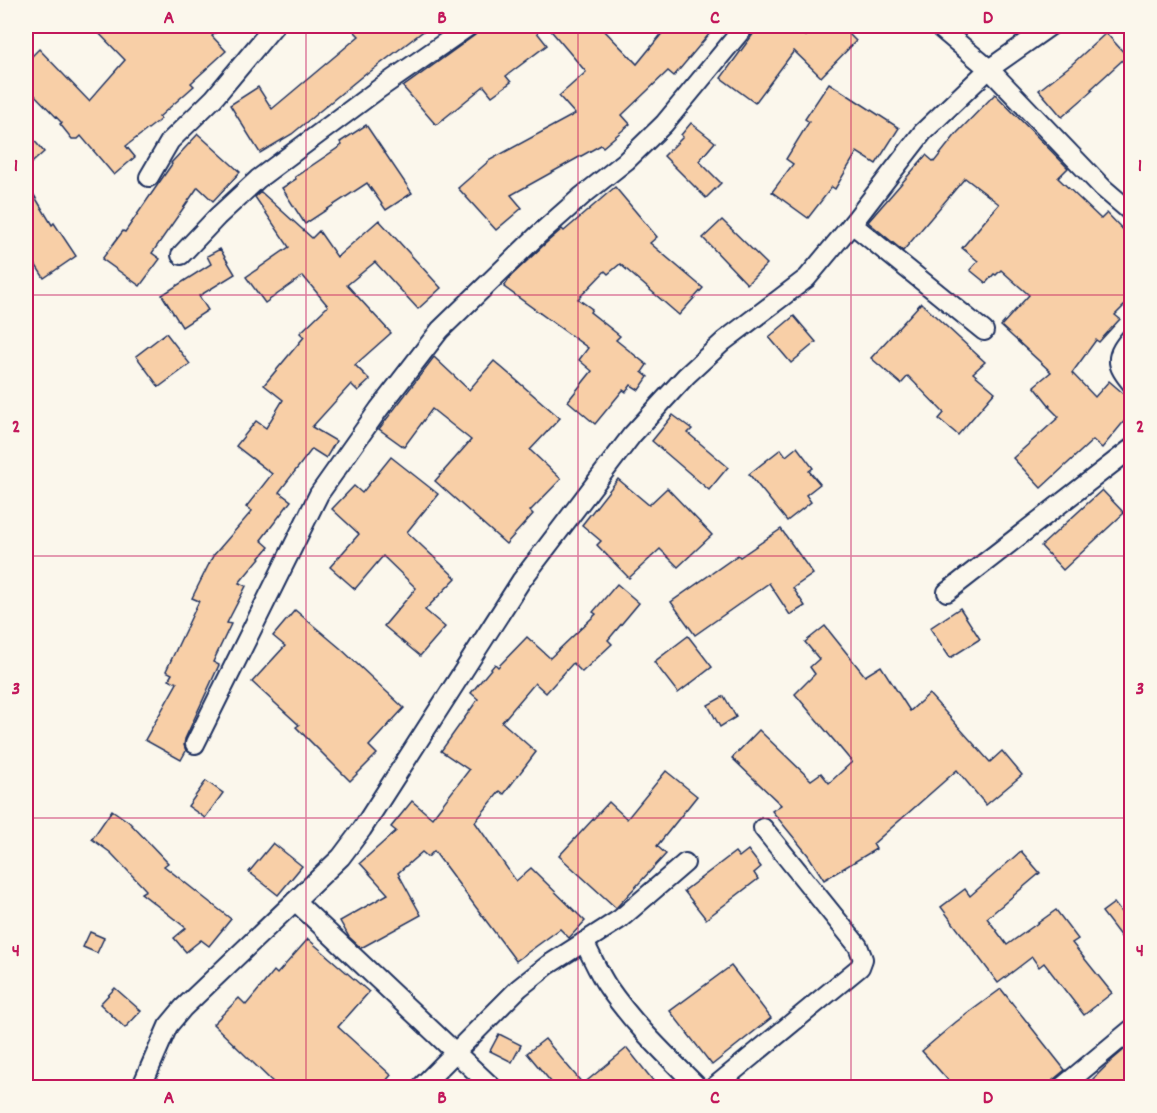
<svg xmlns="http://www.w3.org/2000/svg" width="1157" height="1113" font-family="Dekko,sans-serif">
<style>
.building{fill:#f8cfa7;stroke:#1b2f5e;stroke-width:1.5}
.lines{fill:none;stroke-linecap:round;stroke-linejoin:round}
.street-casing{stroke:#1b2f5e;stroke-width:22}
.street{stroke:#fbf7ec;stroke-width:18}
.grid{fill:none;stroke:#c2185b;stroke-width:1.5;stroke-opacity:0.55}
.neatline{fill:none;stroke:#c2185b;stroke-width:2}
.grid-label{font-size:20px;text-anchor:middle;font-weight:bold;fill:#c2185b}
</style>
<rect width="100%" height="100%" fill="#fbf7ec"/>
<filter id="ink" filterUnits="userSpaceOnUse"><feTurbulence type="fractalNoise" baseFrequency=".0167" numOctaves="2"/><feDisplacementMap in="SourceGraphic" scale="12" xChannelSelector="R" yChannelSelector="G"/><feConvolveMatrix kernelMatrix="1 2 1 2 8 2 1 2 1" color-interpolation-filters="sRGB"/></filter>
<g filter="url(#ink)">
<g class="building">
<path d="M92,26H223L212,36L226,51L191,83L194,86L159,117L161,119L126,146L135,157L114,175L81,136L78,139H72L60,124L62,123L26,86V62L39,49L89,101L125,60Z"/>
<path d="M349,26H430L367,74L366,73L292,134L260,153L230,105L258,87L272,109L359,36Z"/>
<path d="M480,26H532L547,45L506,76L511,82L492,96L484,86L436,125L403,87L475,35Z"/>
<path d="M547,26H600L637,64L668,26H716L674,76L668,71L622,115L630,124L603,147L601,145L511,195L522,208L496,230L458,188L490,160L575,114L559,96L586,72Z"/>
<path d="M759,26H793L806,36L816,26H841L856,41L821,77L794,51L755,103L721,78Z"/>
<path d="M1106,33L1127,56L1091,89L1093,90L1062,117L1039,90L1071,65Z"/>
<path d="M829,83L899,128L876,164L857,152L835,189L832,187L808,218L772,192L793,164L786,159L809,122L805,119Z"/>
<path d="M995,94L1068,168L1058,178L1101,219L1107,213L1131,238V299L1115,315L1120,319L1099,342L1096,340L1072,373L1095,397L1109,381L1131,400V413L1102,448L1093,440L1041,488L1013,458L1059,417L1049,407L1050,406L1034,386L1051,372L1001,326L1029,295L1001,270L996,275L994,274L986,283L970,270L978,261L962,248L999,204L965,178L903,251L868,222L926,155L934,162L957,133Z"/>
<path d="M691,123L715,142L699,161L721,183L706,198L664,156L683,137L681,135Z"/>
<path d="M366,125L412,193L386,210L367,183L305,224L282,188L296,179L295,177L342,145L340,142Z"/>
<path d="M26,131L44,152L26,168Z"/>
<path d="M198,134L240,172L213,201L198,187L152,253L160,259L140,286L102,259L123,231L125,232L172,164L171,163Z"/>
<path d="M26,182L52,225L54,223L76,256L44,278L26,250Z"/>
<path d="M615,187L657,237L650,243L703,288L679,315L620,264L608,274L605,271L578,299L592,309L590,312L620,336L616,340L647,365L642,372L648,377L639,390L631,385L626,392L623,390L595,424L568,401L592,371L579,360L588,348L504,287L511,276L546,243L562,229L564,231Z"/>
<path d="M261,192L312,238L319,231L337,257L379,220L441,288L418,309L375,262L347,285L391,333L355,365L370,380L358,391L351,384L312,427L336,441L326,458L312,449L279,492L291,501L261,540L269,547L239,583L246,586L227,623L231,624L213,662L219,665L185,739L184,745L186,751L181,760L145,740L177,683L169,679L172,674L166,671L199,601L192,598L213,556L252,511L246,507L272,474L236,446L256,421L266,428L283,400L264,385L304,337L300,333L328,306L303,276L265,303L246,277L289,247L255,197Z"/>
<path d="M722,220L767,264L747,284L703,238Z"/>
<path d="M220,249L235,274L199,296L208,310L182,327L162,295L211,264L207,256Z"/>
<path d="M921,303L985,362L973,373L995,392L958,435L939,419L944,413L908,376L901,384L871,358Z"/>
<path d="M794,316L816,342L791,363L769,337Z"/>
<path d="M166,333L190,364L159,387L136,356Z"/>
<path d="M434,357L469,390L494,361L560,418L530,450L561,479L530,511L533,514L506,544L435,481L471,440L432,409L404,447L379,429Z"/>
<path d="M673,415L692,429L688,433L728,467L709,490L652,441Z"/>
<path d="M797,447L813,468L809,471L820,484L806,495L811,502L787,521L749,474L781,449L786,456Z"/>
<path d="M391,457L438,494L407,532L456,578L425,610L445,627L420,656L384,626L416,588L383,556L355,589L330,567L359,534L332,509L354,486L362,493Z"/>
<path d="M618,479L649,505L667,488L712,535L678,567L660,549L629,578L597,545L601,541L582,525Z"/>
<path d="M1102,490L1124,513L1063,570L1041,546Z"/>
<path d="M781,529L813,574L793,588L805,606L790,615L769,583L695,635L671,602L738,555L740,557Z"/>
<path d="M617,584L639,603L608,640L612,644L582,672L573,663L546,693L535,683L502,722L536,752L504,794L500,791L475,822L516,881L531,868L585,921L569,938L560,929L516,961L434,851L428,857L422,852L398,873L421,915L361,948L349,937L340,921L388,894L360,863L396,831L391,827L412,801L432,818L469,770L441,751L478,699L471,693L495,664L498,667L527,637L550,658L596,614L593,612Z"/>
<path d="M960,608L980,639L950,658L930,628Z"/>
<path d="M295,610L340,648L404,708L369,746L377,754L350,781L296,727L299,725L252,682L285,646L273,636Z"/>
<path d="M825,626L865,676L881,666L910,711L929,694L990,762L1002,751L1022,775L986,805L957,770L873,844L876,849L824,880L808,855L772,811L781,805L732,758L759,730L811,780L821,773L829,783L852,762L795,694L815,674L810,667L819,659L805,642Z"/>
<path d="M688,636L712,667L678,693L654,662Z"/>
<path d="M724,696L736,717L720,727L708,705Z"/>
<path d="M666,771L697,796L657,846L666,854L616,908L559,856L609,802L627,819Z"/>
<path d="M206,781L223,793L205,818L188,806Z"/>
<path d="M112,810L129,822L168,863L164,866L231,919L209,946L201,940L186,952L174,938L186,928L141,893L146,890L111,853L92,839Z"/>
<path d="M273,843L302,866L278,895L249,872Z"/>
<path d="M748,850L761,867L754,873L758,879L706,919L684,891L735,852L739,857Z"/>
<path d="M1021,851L1040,873L987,918L1007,945L1056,910L1078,939L1072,943L1112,993L1084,1015L1044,963L1039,967L1032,957L998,983L941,907L965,889L970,896Z"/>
<path d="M1114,903L1131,925V950L1102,912Z"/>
<path d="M90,932L104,938L97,953L83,947Z"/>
<path d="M308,939L369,992L338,1027L391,1075L380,1088H279L213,1024L239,998L246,1005L274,971L277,974Z"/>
<path d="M731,966L771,1018L712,1065L670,1011Z"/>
<path d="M115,988L141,1011L125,1028L100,1004Z"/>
<path d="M1001,989L1065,1070L1053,1080L1050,1088H955L922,1051L956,1022Z"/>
<path d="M499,1034L521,1045L512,1062L490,1051Z"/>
<path d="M545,1039L583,1084L627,1048L659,1088H556L527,1053Z"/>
<path d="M1131,1044V1088H1084L1111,1061Z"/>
</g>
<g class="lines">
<defs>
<g id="street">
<path d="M938,26L989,69L1103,188L1132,213"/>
<path d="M149,177L170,141L214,98L274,26"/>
<path d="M852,224L984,331"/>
<path d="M181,255L217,217L258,179L380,88L469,26"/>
<path d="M1132,336C1115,356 1114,363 1132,384"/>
<path d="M947,592L1132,448"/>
<path d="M195,744L319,494L379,409L440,330L538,235L582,196L626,161L664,124L745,26"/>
<path d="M295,901L493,1088"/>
<path d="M584,942C592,957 599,974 608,987C634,1025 667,1056 699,1088"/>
<path d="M141,1088L168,1026L183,1008L341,857L362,829L521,581L632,435L686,376L724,341L807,278L852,224L923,132L989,69L1050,26"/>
<path d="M420,1088L519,988L548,965L620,919L685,863"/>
<path d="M713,1088L860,967L863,959L858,946L763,828"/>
<path d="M1061,1088L1132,1029"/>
</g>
</defs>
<use href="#street" class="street-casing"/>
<use href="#street" class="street"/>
</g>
</g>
<path class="grid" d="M306,26V1088M578,26V1088M851,26V1088M26,295H1132M26,556H1132M26,818H1132"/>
<rect width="1157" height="1113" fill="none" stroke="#fbf7ec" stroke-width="66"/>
<rect x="33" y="33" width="1091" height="1047" class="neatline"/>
<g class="grid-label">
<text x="169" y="23">A</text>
<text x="442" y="23">B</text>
<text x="715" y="23">C</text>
<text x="988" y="23">D</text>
<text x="16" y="171">1</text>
<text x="1140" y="171">1</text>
<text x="16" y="432">2</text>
<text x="1140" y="432">2</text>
<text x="16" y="694">3</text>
<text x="1140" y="694">3</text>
<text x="16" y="956">4</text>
<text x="1140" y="956">4</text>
<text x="169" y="1103">A</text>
<text x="442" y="1103">B</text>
<text x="715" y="1103">C</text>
<text x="988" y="1103">D</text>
</g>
</svg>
